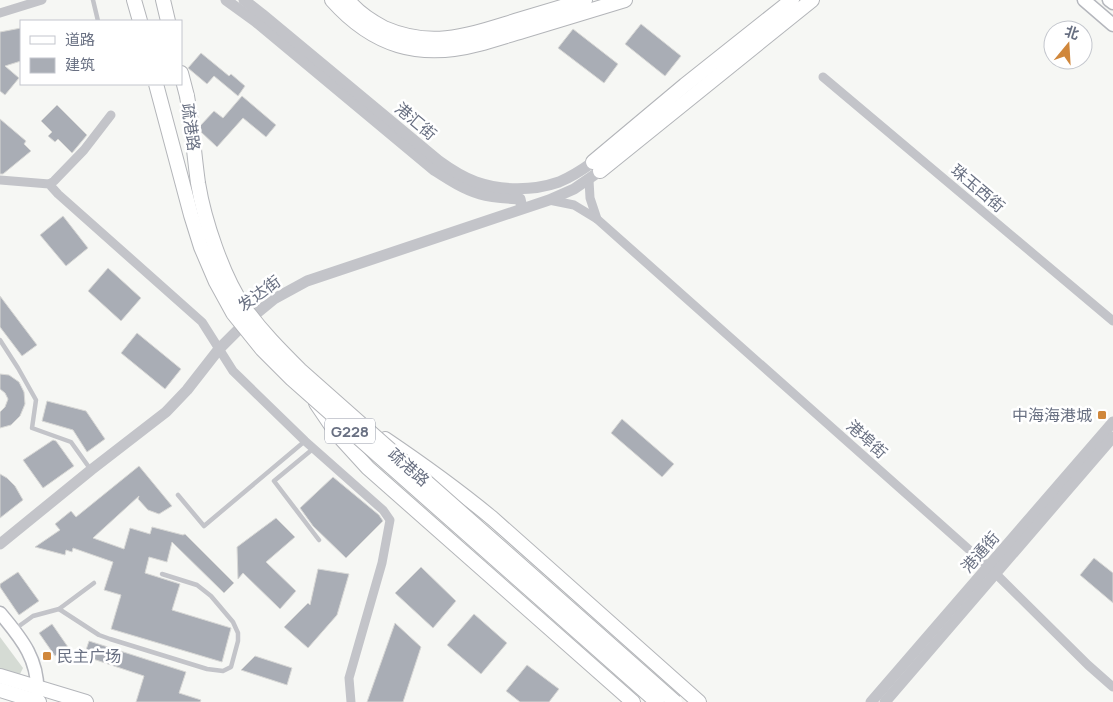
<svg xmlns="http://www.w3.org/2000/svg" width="1113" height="702" font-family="Manrope,'Noto Sans SC',sans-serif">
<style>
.green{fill:#d5dbd4}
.building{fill:#a9adb5;stroke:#d8d8d6}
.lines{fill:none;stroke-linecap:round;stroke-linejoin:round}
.secondary-casing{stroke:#b5b7bd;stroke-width:15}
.primary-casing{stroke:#b4b6bb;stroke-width:16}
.trunk-casing{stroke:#b3b5b9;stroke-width:16}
.service{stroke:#c3c4c9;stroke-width:4.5}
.minor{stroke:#c3c4c9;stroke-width:9}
.tertiary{stroke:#c3c4c9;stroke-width:11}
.secondary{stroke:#fff;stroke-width:12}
.primary{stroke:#fff;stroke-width:14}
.trunk{stroke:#fff;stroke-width:14}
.trunk-bridge-casing{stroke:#b3b5b9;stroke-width:16;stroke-linecap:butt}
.trunk-bridge{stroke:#fff;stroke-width:14}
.poi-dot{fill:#d0873b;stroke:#fff;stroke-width:2}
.labels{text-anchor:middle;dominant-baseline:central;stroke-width:5;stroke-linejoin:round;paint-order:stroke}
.shield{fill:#fff;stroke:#969ba8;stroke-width:1}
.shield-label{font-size:15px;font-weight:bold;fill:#697082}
.street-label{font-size:16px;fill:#697082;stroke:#fff}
.poi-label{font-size:16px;fill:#697082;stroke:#fff;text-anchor:end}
</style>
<rect width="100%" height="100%" fill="#f6f7f4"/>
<path class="green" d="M0,637L23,668L19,676L0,671Z"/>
<g class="building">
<path d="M641,24L681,56L665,76L625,44Z"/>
<path d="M21,28V61L5,66L19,78L5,95L0,91V32Z"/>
<path d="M573,29L618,64L604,83L558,48Z"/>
<path d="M201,53L229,76L231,74L245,86L238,96L214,76L207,84L188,68Z"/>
<path d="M242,96L276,125L266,137L243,118L217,147L201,132L200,126L214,111L223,118Z"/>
<path d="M57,105L87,135L72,153L58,139L55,142L48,136L52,132L41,121Z"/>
<path d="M0,119L26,141L24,144L31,151L3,174H0Z"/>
<path d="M63,216L88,248L66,266L40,235Z"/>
<path d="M108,268L141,298L121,321L88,291Z"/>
<path d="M0,296L37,345L22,356L0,327Z"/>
<path d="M137,333L181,369L165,389L121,353Z"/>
<path d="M0,374L9,375L19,382L24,392L25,404L20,416L11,425L0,428V412L5,407L8,399L5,393L0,389Z"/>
<path d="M47,401L86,411L105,439L87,452L73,430L42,421Z"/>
<path d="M622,419L674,464L662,477L611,433Z"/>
<path d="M53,440L56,441L74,466L43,488L23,460Z"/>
<path d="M139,466L172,506L159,514L148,510L138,499L139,496L93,538L124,549L130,528L150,534L152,527L183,535L185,534L234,583L224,593L172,542L167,562L149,557L145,573L180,584L172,610L231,628L222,662L111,629L121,595L104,590L113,562L73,548L72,552L66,550L65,555L35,547L60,530L55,524L71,511L76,517Z"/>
<path d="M0,474L7,478L15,486L23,500L0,518Z"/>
<path d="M333,477L379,515L383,521L346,558L313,526L300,508Z"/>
<path d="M276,518L295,537L266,562L296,591L280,609L243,573L238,579L237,547Z"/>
<path d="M1094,558L1113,573V603L1080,575Z"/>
<path d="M421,567L456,601L433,628L395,593Z"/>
<path d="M318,569L349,574L337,615L308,648L284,627L308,603L310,605Z"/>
<path d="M18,572L39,601L19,615L0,587V584Z"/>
<path d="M474,614L507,643L481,674L447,645Z"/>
<path d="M395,623L421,647L403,702H367Z"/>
<path d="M52,624L68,647L55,656L39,633Z"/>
<path d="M89,641L186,672L179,693L201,700L200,702H136L144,676L84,656Z"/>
<path d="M255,656L292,668L287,685L241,670Z"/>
<path d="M527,665L559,689L549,702H520L506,691Z"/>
</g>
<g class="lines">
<defs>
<g id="secondary">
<path d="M1084,0L1113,25"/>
<path d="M1109,0L1113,3"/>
<path d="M0,613C22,639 40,661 37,697"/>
</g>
<g id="primary">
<path d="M0,676L86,702"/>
<path d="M0,690L39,702"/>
</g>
<g id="trunk">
<path d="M134,0L140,21"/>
<path d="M163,0L168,21"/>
<path d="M332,0C373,46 419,60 479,44C494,40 509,35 523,31C557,21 591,10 625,0"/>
<path d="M348,0C357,12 371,21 384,28C432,49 469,35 515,21C539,14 562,7 585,0"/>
<path d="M181,73L187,96"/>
<path d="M593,162L685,85L792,0"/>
<path d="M600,171L812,0"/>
<path d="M316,403L337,434L368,468L633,702"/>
<path d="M385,439C422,464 458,490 492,518L699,702"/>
</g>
</defs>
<use href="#secondary" class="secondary-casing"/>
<use href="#primary" class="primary-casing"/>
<use href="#trunk" class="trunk-casing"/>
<g class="service">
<path d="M93,0L98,21"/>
<path d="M0,340L18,368L36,400L32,428L71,442L91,470"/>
<path d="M314,448L274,481L319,540"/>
<path d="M178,495L204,526L305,441"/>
<path d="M59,609L99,635L110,639L207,669L223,671L231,667L238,641V633L233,622L211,596L197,585L162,574"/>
<path d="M15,629L33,616L59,609L94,583"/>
</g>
<g class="minor">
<path d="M0,13L42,0"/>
<path d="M823,77L1113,321"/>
<path d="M0,180L49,184L58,194L202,322L233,371L305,441L383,510L390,520L382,563L349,678L351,702"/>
<path d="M589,180L590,198L597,219"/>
<path d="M49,184L54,181L84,150L111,115"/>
<path d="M549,200L574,205L597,219L992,570L1088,665L1113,687"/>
</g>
<g class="tertiary">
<path d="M226,0L255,21L434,170C448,179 463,189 480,194C493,198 507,198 520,199L522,208"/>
<path d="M244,0L262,14L439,161C450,169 462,177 476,182C502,191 533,191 559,182C571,177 582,170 593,162"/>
<path d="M0,544L91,470L166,412L187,390L219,349L247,321L274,299L307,281L549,200L574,189L600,171"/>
<path d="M871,702L1113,422"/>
<path d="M885,702L1113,437"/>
</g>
<use href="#secondary" class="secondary"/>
<use href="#primary" class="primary"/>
<use href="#trunk" class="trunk"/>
<defs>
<g id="trunk-bridge">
<path d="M156,84L191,215L201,247L216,282L233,313L262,349L292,379L657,702"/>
<path d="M187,96C192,125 194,154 198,183C204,220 223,277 244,307C261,331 280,350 300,370L675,702"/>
</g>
</defs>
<use href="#trunk-bridge" class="trunk-bridge-casing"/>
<use href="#trunk-bridge" class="trunk-bridge"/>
</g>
<g class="poi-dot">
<rect x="1097" y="410" width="10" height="10" rx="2.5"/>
<rect x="42" y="651" width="10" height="10" rx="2.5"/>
</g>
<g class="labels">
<rect class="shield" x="325" y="418.5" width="50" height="25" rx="4"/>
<g class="shield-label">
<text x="350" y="431">G228</text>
</g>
<g class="street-label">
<text transform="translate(416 121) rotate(40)">港汇街</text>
<text transform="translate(191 127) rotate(82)">疏港路</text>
<text transform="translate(978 188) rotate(40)">珠玉西街</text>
<text transform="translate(259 293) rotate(-36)">发达街</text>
<text transform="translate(867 439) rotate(42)">港埠街</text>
<text transform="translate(409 467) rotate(41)">疏港路</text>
<text transform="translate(980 552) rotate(-49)">港通街</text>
</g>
<g class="poi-label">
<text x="1092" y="415">中海海港城</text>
<text x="57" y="656" text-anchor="start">民主广场</text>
</g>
</g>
<rect x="20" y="20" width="162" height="65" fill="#ffffff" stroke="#c3c6cd"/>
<rect x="30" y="36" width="25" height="8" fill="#ffffff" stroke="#c3c6cd"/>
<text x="65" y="45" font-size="15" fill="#697082">道路</text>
<rect x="30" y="58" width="25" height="15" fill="#a9adb5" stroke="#c3c6cd"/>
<text x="65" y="70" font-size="15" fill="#697082">建筑</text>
<g transform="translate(1068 45) rotate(18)"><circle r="24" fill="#ffffff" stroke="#c3c6cd"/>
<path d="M0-4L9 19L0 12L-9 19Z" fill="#d0873b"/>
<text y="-8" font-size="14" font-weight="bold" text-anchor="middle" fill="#697082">北</text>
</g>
</svg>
